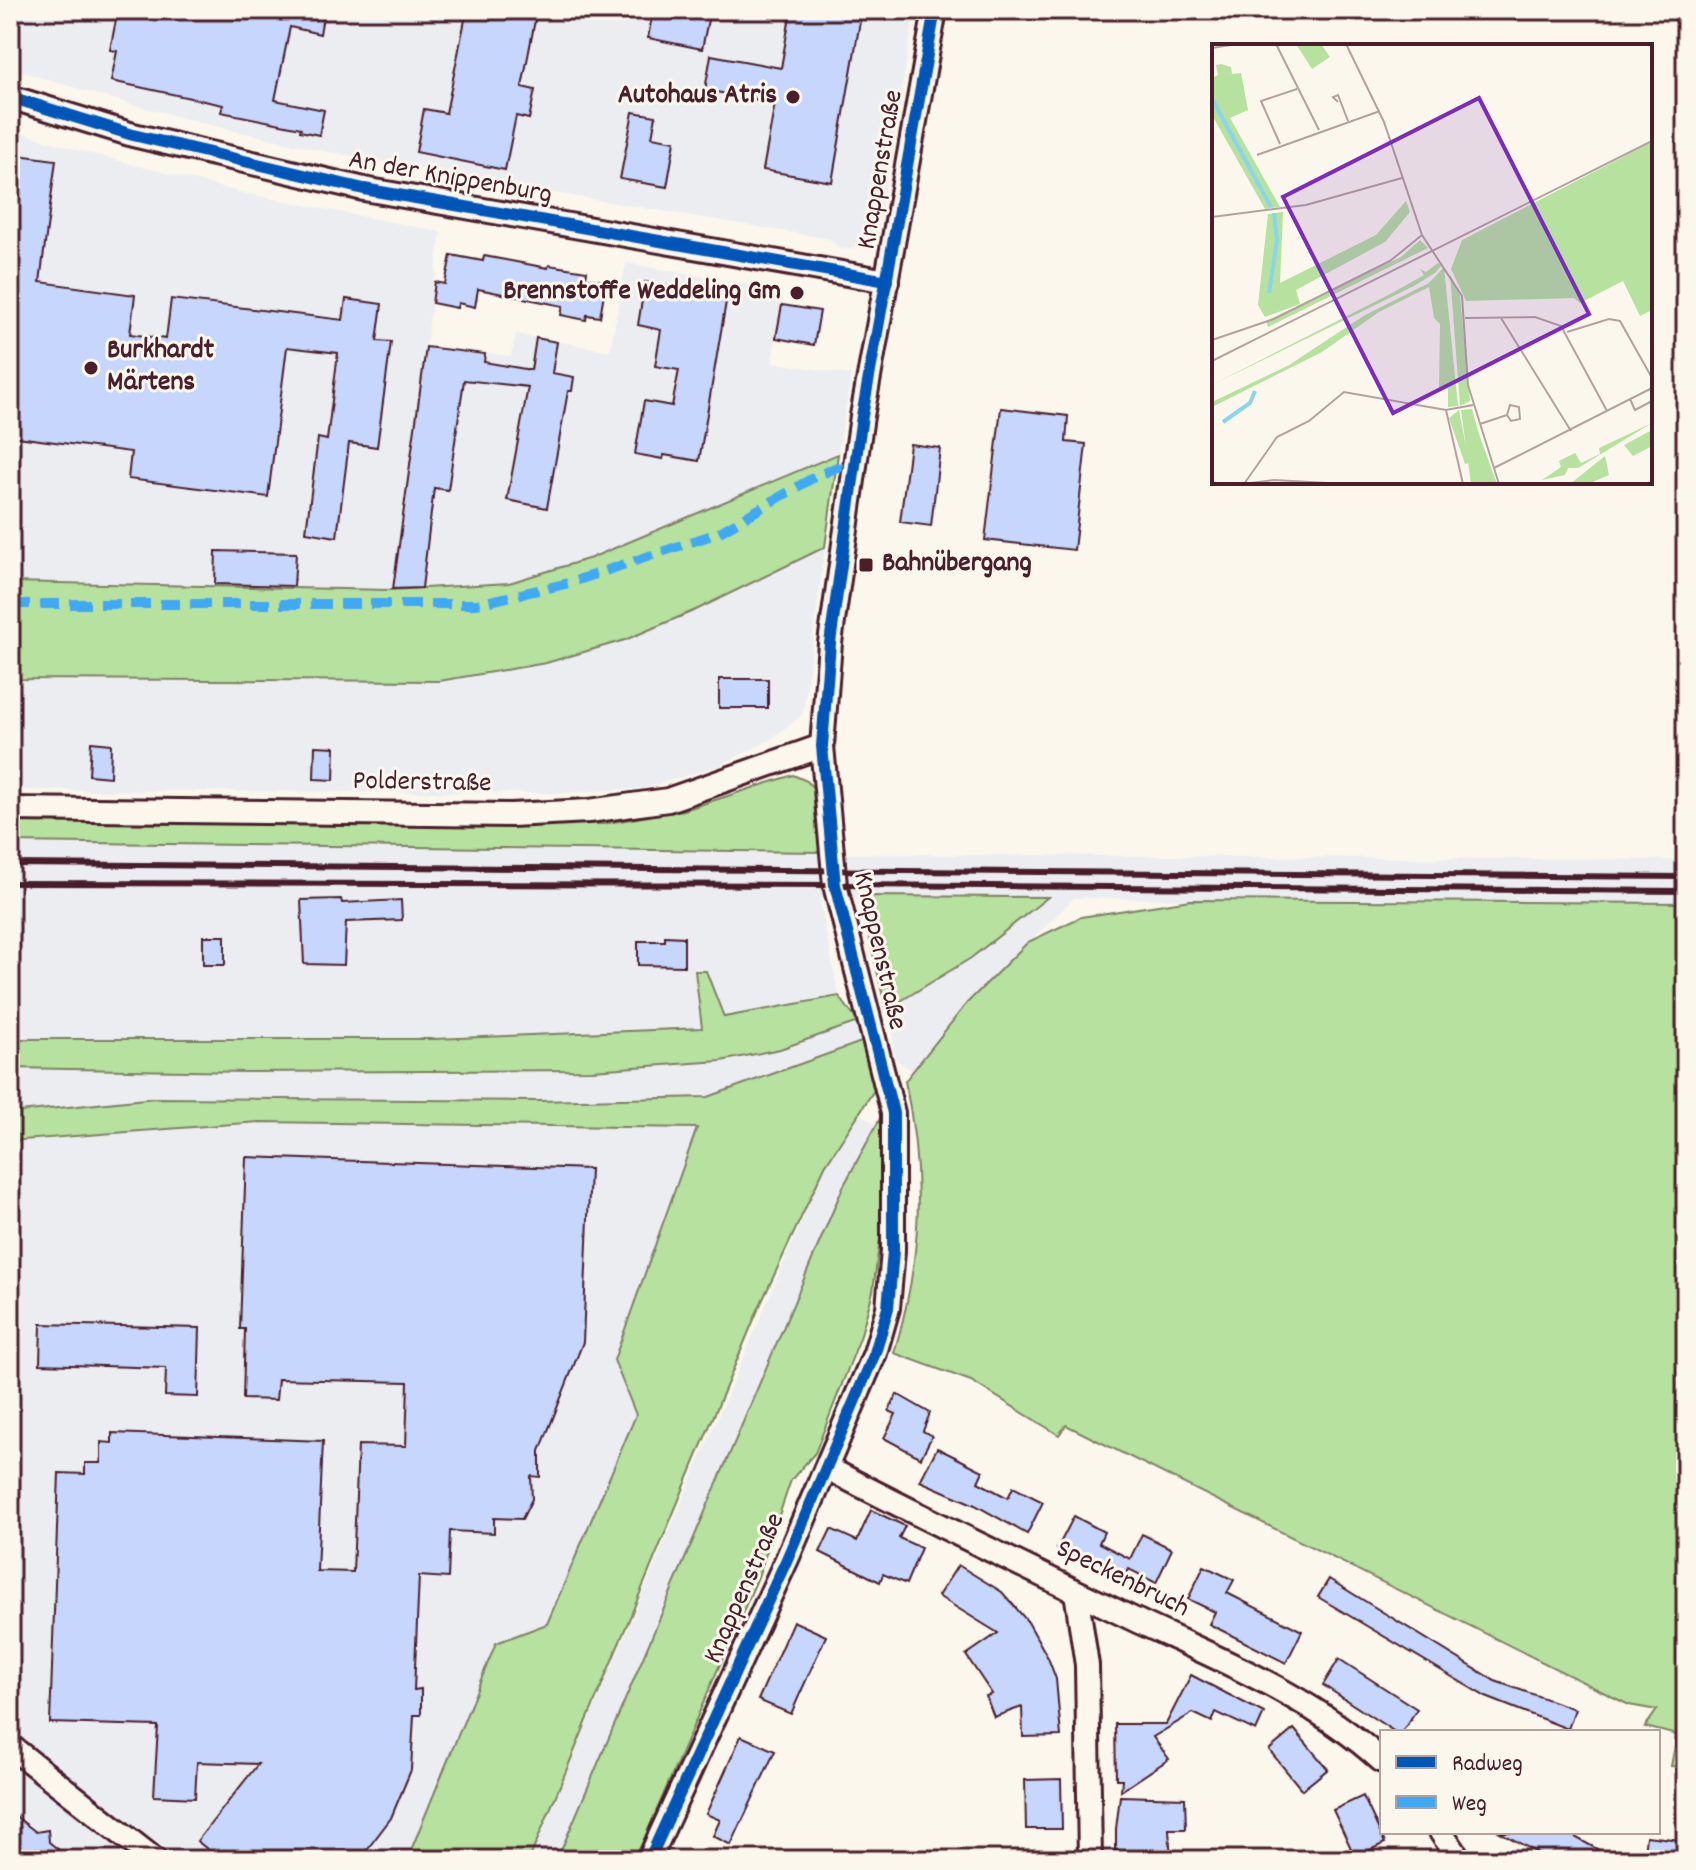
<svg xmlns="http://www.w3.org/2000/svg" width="1696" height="1870" font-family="Dekko,sans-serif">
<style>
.built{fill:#ebedf1}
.green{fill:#b6e19f;stroke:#808065;stroke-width:2}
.building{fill:#c6d6fc;stroke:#4a1f2b;stroke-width:2}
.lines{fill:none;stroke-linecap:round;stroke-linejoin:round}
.minor-casing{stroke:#4a1f2b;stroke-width:28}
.minor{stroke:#fbf7ec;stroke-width:22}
.rail{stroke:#4a1f2b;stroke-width:6}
.quiet{stroke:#3fa9f5;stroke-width:10;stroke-dasharray:20 10;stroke-linecap:butt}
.cycleway-casing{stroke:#fbf7ec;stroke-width:17}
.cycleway{stroke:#0057b8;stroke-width:12}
.poi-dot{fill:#4a1f2b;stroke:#fbf7ec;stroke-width:3}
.labels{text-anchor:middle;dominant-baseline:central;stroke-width:6;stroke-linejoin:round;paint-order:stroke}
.poi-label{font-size:28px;font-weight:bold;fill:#4a1f2b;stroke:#fbf7ec;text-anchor:end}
.street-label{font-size:28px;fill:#4a1f2b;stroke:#fbf7ec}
.inset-river{fill:none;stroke:#8ad5ea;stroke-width:4}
.inset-road{fill:none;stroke:#b4a19f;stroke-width:2}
.view{fill:#7b2cbf;fill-opacity:0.15;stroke:#7b2cbf;stroke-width:4}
.inset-edge{fill:none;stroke:#4a1f2b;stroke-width:4}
</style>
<rect width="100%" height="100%" fill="#fbf7ec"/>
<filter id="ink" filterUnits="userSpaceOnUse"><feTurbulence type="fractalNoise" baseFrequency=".0125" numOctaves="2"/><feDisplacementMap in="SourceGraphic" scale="16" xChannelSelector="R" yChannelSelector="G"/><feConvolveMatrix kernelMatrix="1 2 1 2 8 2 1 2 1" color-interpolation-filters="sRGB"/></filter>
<g filter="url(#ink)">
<g class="built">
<path d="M10,10H915L878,228L866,244L851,249H840L830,239L484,181L324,151L202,123L105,97L10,68Z"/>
<path d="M10,129L81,151L239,192L441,232L426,346L511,356L516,334L610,351L626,263L783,291L772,362L851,375L838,454L591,558L509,583L390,590L10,582Z"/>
<path d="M825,547L803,714L770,740L721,765L645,788L564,793L10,790V680L439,681L546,663L624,640L698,609Z"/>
<path d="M10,842L859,854L1686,860V903L1074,898L967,1003L912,1071L895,1059L892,1029L886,1010L971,958L1047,897L819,898L839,996L858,1022L864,1041L708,1097L538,1101L155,1098L10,1113Z"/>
<path d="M859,1112L875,1124L843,1187L557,1860H529L825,1166Z"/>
<path d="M259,1122L698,1128L614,1360L636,1415L546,1624L496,1643L411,1850L422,1860H10V1141Z"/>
</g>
<g class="green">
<path d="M838,454L825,547L698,609L625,640L546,663L439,681L10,679V582L390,590L509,583L591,558Z"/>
<path d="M793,775L807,781L815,790L820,852L10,842V819L602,824L684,810Z"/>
<path d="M860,896L1048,897L971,958L886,1010Z"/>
<path d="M1190,900L1686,903V1767L1671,1766L1677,1735L1645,1727L1657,1710L1629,1705L1066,1425L1059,1435L971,1381L894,1353C922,1260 925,1176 905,1081L967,1003L1028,942L1081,917Z"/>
<path d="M695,971H706L724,1017L839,996L858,1022L780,1049L721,1061L592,1070L246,1072L10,1068V1039H434L702,1028Z"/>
<path d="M864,1041L878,1084L825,1166L757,1312L529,1860H422L411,1850L496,1643L547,1624L636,1415L614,1360L697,1128L259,1122L10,1141V1113L155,1098L538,1101L708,1097Z"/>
<path d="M883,1113L882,1223L873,1291L860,1338L815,1453L791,1480L758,1577L635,1860H557L843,1187Z"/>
</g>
<g class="building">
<path d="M118,10H324L320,34L290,27L275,100L324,110L319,135L300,131L301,128L221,112L223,105L111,81L117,51L110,50Z"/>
<path d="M467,10H537L522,87L535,90L529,119L516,116L505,170L416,152L424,109L446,113Z"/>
<path d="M653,10H710L702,49L648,38Z"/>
<path d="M791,10H862L832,182L763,170L775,103L705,90L711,55L781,68Z"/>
<path d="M633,112L656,116L652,137L675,141L667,187L620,179Z"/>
<path d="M10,154L56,160L40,282L135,295L130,334L166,339L171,299L343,320L346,299L382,304L377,341L391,342L377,447L349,443L337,537L306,532L318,438L327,440L338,353L287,347L268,497L128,479L131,452L10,436Z"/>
<path d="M451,255L483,261L484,256L548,268L549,265L587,271L586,278L606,281L600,317L587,315L586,320L561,315L563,306L478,289L475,307L458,303L457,308L432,303L435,282L445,284Z"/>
<path d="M645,282L727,296L699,461L664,455L663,459L635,454L644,401L672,406L679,370L655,366L661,330L638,325Z"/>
<path d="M782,305L820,311L814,345L776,338Z"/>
<path d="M536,338L557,342L552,373L574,377L572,391H568L547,508L507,500L528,387L464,380L448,490L434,488L422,588L393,589L426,347L485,354L484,362L531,370Z"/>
<path d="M1001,408L1068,416L1066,442L1086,444L1074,550L985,540Z"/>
<path d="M910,444L940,448L931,526L900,522Z"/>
<path d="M216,551L296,553L294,586L215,584Z"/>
<rect x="719" y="679" width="49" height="29"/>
<path d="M91,742L111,744L110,777L89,775Z"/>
<path d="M315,746L335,747L334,780L314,779Z"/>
<path d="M341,899L342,903L401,900L402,920L346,922L344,965L304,964L301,900Z"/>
<rect x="203" y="936" width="22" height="29"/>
<path d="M665,936L684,937V966L638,965V941H665Z"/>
<path d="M246,1157L590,1169L583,1342L540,1451V1477L531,1476L532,1499L522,1519L494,1518V1533L450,1531L448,1578L419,1576L414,1690L421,1689V1715H414L411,1770L391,1818L359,1860H221L197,1841L258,1764L197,1762L195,1798L154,1796L158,1726L50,1723L59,1473L85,1474V1463H101V1442L112,1443V1433L323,1441L317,1571L353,1572L358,1445L406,1446L408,1382L278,1379L276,1400L243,1399L245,1329H240Z"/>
<path d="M41,1324L200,1328L198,1397L165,1396L166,1368L40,1364Z"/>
<path d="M897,1394L930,1413L923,1431L932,1436L921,1458L884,1438L896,1414L889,1411Z"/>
<path d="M937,1448L983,1471L978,1482L1008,1498L1013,1487L1043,1502L1027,1534L975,1505L920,1481Z"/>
<path d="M871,1510L905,1526L899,1538L921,1548L906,1584L883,1574L880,1582L820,1552L831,1529L857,1541Z"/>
<path d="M1074,1516L1104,1532L1099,1543L1130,1559L1142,1534L1172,1549L1156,1583L1129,1569L1123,1582L1057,1549Z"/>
<path d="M958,1565L1002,1592L1028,1622L1048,1658L1056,1679L1061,1736L1023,1737L1022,1707L994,1717L986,1696L992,1694L966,1655L998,1633L938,1596Z"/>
<path d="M1204,1566L1234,1580L1227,1593L1302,1631L1286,1663L1209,1624L1215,1612L1188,1599Z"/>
<path d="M1329,1579L1495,1681L1575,1709L1568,1729L1486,1697L1318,1597Z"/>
<path d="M793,1621L826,1636L791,1714L758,1700Z"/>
<path d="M1339,1659L1417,1709L1402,1732H1395L1323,1685Z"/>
<path d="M1191,1675L1264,1713L1256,1731L1216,1712L1212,1722L1193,1713L1153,1737L1169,1759L1121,1791L1122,1779H1116L1115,1724H1166Z"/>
<path d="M1294,1729L1328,1769L1302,1790L1269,1750Z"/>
<path d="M741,1736L775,1751L731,1845L713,1836L720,1820L706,1814Z"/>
<path d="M1061,1779L1062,1829H1026L1025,1780Z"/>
<path d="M1120,1796L1185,1798L1186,1829H1169L1171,1860H1116V1829Z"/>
<path d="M1363,1796L1385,1843L1355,1857L1333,1810Z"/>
<path d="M10,1812L36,1832L48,1830L49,1842L71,1860H10Z"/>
<path d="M1500,1832H1566L1617,1860H1550Z"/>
<path d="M1646,1836L1680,1840L1678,1860H1643Z"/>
</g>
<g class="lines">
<defs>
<g id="minor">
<path d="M10,97L133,135L364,189L887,281"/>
<path d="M10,809L511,815L589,811L668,800L822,746"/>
<path d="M827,1468C927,1520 1029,1569 1131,1618C1218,1659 1310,1695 1382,1761"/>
<path d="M1076,1592L1087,1665L1090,1860"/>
<path d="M10,1746L155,1860"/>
<path d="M1441,1832L1460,1860"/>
<path d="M649,1860L787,1559L875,1353L888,1308L893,1251V1113L835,885L822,746L830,643L862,416L935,10"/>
</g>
</defs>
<use href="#minor" class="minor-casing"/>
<use href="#minor" class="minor"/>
<g class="rail">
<path d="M10,864L1686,877"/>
<path d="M10,883L835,885L1686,891"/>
</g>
<path class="quiet" d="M10,604H477L569,583L718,533L811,479L837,467L854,471"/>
<defs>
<g id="cycleway">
<path d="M10,97L133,135L364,189L887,281"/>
<path d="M649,1860L787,1559L875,1353L888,1308L893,1251V1113L835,885L822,746L830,643L862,416L935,10"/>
</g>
</defs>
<use href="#cycleway" class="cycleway-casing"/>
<use href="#cycleway" class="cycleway"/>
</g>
</g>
<g class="poi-dot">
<circle cx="793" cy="97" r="8"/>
<circle cx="797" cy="293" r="8"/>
<circle cx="91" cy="368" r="8"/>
<rect x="858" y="557" width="16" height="16" rx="4"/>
</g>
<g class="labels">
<g class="poi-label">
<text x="777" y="97">Autohaus Atris</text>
<text x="781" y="293">Brennstoffe Weddeling Gm</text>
<text x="107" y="352" text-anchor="start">Burkhardt<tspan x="107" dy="32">Märtens</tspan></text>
<text x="882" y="565" text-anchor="start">Bahnübergang</text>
</g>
<g class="street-label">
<text transform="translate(882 170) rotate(-80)">Knappenstraße</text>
<text transform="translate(450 179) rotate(10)">An der Knippenburg</text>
<text transform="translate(422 784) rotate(1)">Polderstraße</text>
<text transform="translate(878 951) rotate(77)">Knappenstraße</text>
<text transform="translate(1122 1580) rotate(26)">Speckenbruch</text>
<text transform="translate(746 1589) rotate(-66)">Knappenstraße</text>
</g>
</g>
<g transform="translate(1212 44)">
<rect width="440" height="440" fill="#fbf7ec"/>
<path d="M84,0H109L118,13L100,25ZM9,20L19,23L20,30L29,29L36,66L18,74L68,163L53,165L0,71V34L6,31L4,21ZM440,98V266L428,272L411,237L368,259L362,254L254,257L239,225L250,196ZM194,157L198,168L173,198L84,246L88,260L53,273L46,261L56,170L71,168L68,239L164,191ZM208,196L216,204L56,283L54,277L189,213ZM226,219L230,221L223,229L202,242L0,341L182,248L212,231L208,225L214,228ZM232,223L246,362L236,363V345L227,343L228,280L222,274L217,243L167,268L110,308L0,363V358L77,321L153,271L217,239ZM238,230L248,251L258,357L248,362ZM260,365L267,390L285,440H259L249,366ZM247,366L257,419L253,420L237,374ZM440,379L366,424H356L353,431L330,436L349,423L347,417L363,409L369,419L388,410L387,404ZM440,386V402L421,412L412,401ZM393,412L397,431L376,440H358Z" fill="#b6e19f"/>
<path class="inset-river" d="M0,55L59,163M57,249L65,196L62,169M11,378L38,359L43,347"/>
<path class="inset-road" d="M64,0L107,86M134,0L172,78L210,191L250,252L256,341L287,440M0,4L25,0M126,58L121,53L126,51L136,77M68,100L49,57L85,45M45,111L168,67M0,173L94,161L190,134M253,274L323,273L349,282L395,367M289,274L359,387M355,288L397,275L408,277L440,334M0,296L62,275L178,217L210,191M0,317L440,97M418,355L423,366L440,357M234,366L251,440M268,380L295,371L298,361L307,363L308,375L299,377L295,371M282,424L440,344M31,440L62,436L135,440M32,440L65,393L97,377L132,348L234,366L261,361"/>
<path class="view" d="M267,54L377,270L181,369L71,153Z"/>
<rect width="440" height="440" class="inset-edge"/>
</g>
<rect width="1696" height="1870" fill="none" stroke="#fbf7ec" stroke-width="40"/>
<rect x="20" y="20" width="1656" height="1830" fill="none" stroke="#4a1f2b" stroke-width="3" filter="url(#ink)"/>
<rect x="1380" y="1730" width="280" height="104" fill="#fbf7ec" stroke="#b4a19f" stroke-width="2"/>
<rect x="1396" y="1756" width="40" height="12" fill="#0057b8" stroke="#b4a19f" stroke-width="2"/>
<text x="1452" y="1770" font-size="24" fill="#4a1f2b">Radweg</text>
<rect x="1396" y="1796" width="40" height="12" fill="#3fa9f5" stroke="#b4a19f" stroke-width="2"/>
<text x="1452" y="1810" font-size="24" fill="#4a1f2b">Weg</text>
</svg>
